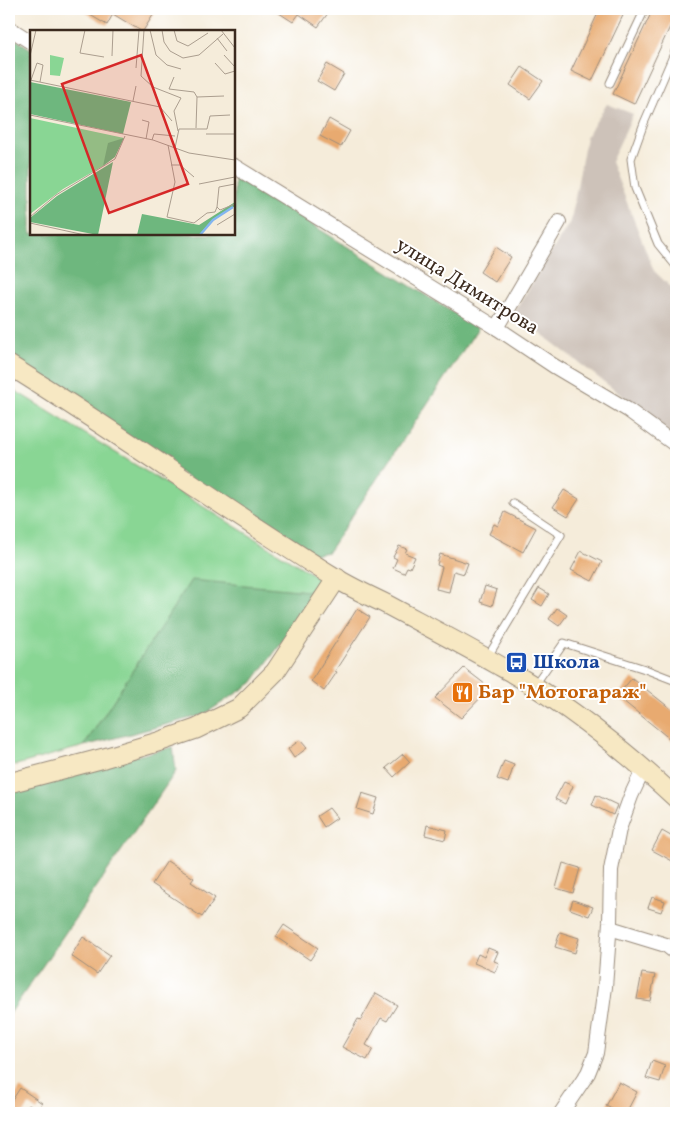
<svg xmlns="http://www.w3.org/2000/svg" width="685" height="1122" font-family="Vollkorn,serif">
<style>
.industrial{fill:#cdc2b9}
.green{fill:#89d694;stroke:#628059}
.forest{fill:#6eb77e;stroke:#54704e}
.building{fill:#e8aa6f}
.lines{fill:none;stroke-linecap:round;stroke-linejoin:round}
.lane-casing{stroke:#988b7c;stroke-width:9}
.street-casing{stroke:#988b7c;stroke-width:16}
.secondary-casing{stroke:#988b7c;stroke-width:21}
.lane{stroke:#fff;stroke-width:7}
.street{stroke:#fff;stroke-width:14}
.secondary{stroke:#f7e8c3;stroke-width:19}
.labels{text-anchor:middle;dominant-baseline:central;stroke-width:4;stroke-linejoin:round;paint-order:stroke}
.street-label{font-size:20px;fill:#3b2a1e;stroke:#fff}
.transit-label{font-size:20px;font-weight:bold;fill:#164399;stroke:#fff;text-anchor:start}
.food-label{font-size:20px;font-weight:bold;fill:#c56008;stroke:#fff;text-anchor:start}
.inset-river{fill:none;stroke:#83b5f0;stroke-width:2.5}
.inset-road{fill:none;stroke:#ab9e8f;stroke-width:1}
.view{fill:#d62828;fill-opacity:0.15;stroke:#d62828;stroke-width:2.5}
.inset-edge{fill:none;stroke:#3b2a1e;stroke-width:2.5}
</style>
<rect width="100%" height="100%" fill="#fff"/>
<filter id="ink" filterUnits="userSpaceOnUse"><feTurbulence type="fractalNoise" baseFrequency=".02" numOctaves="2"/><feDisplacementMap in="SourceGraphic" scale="10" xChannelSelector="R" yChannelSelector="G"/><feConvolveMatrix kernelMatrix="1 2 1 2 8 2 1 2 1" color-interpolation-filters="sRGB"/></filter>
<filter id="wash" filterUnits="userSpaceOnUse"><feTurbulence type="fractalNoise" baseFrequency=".0096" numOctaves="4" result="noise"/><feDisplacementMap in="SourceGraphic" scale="20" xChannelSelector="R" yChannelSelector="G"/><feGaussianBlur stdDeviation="1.12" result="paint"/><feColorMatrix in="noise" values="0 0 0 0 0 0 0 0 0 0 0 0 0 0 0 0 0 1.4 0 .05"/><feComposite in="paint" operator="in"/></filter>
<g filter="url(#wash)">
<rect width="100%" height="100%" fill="#f5ecda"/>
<path class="industrial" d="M607,104L633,114L611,162L654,271L676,292V437L514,313L571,220L586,137Z"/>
<path class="green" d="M9,387L319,578V592L191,581L84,746L9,767Z"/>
<g class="forest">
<path d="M9,35L31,49V234H234V176L478,328L328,552L305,556L9,358Z"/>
<path d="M191,580L319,592L252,683L203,715L84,746Z"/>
<path d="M173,747L176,771L9,1015V787Z"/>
</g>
<g id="blocks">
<g class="building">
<path d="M80,9H157L143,31H141L113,14L107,25Z"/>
<path d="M273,9H331L318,27L299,14L293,22Z"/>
<path d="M600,9H626L592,81L571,71Z"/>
<path d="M653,9H676V14L634,104L613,94Z"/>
<path d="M327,64L344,74L334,91L317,81Z"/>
<path d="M522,67L543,81L530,99L510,85Z"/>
<path d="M329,119L350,131L341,147L320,136Z"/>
<path d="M496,247L511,257L495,282L480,272Z"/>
<path d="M564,490L579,499L568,516L553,507Z"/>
<path d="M505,512L536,528L523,552L489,534L494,524L498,526Z"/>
<path d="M399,546L407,549L405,553L415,557L410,568L407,567L404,573L393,568L397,559L393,557Z"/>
<path d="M581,551L602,562L592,581L571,570Z"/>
<path d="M440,554L468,563L464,574L454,571L449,592L436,589L442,567L437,565Z"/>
<path d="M485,586L497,590L492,606L480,602Z"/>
<path d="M539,588L549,594L542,606L532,600Z"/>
<path d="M557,608L567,615L559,626L549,619Z"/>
<path d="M357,609L370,617L335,671L337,672L324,691L311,681Z"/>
<path d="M464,668L490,688L461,718L435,698Z"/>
<path d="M632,678L676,713V744L617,696Z"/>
<path d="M300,740L307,748L294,758L288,749Z"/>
<path d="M403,754L410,762L394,777L386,768Z"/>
<path d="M504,761L514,765L508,783L497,779Z"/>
<path d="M564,782L573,786L565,804L555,799Z"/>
<path d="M362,793L378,798L373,814L357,809Z"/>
<path d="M596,795L617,805L613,815L592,805Z"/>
<path d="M329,808L337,818L324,827L317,816Z"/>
<path d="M427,825L447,830L445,840L425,835Z"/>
<path d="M662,831L676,839V863L652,850Z"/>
<path d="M167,861L194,878L191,882L215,898L202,917L152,884Z"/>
<path d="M563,863L580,868L573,893L556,888Z"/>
<path d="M652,897L665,901L661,912L648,908Z"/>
<path d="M573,900L593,907L589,916L570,909Z"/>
<path d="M284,925L318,948L310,960L276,937Z"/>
<path d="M560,932L579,938L575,953L555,947Z"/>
<path d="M83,937L110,955L97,974L71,956Z"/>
<path d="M488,948L498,952L494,961L499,963L495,972L474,963L478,954L484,957Z"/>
<path d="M642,973L655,975L650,1001L637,999Z"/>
<path d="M376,993L397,1005L387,1021L381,1018L366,1045L373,1049L367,1060L342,1047L358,1019L361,1020Z"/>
<path d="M652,1061L665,1066L660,1082L646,1078Z"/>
<path d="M619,1082L637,1092L626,1113H620L606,1106Z"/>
<path d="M20,1088L42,1103L37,1111L29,1105L24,1113H9V1105Z"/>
</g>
</g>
</g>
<g filter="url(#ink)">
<use href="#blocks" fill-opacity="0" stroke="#988b7c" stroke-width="1"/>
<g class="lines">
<defs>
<g id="lane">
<path d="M676,49L644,123L631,159L635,188L658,244L676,266"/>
<path d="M610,83L645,9"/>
<path d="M487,658L561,535L513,503"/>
<path d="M534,686L564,643L645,669L676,681"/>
</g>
<g id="street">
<path d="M9,28L31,42"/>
<path d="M234,166L497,328L554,366L628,410L676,445"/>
<path d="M497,328L559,222"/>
<path d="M610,928L666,945L676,953"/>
<path d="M561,1113L588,1073L596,1053L605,987L610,922L611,870L619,829L631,796L644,768"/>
</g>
<g id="secondary">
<path d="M9,365C119,433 224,509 334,577C350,587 367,595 384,603C423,624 462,644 500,666C564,701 623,749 676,798"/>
<path d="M9,783L104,758L161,741L196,729L239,708L275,672L337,578"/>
</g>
</defs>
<use href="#lane" class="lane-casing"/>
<use href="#street" class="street-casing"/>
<use href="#secondary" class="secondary-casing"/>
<use href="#lane" class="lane"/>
<use href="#street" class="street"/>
<use href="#secondary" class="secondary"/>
</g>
</g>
<defs>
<symbol id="bus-square" viewBox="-11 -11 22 22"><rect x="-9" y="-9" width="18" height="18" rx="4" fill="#1a4fb4" stroke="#fff"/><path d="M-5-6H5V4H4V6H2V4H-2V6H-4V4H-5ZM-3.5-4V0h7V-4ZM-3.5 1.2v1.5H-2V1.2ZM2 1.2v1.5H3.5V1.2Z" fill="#fff"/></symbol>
<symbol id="restaurant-square" viewBox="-11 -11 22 22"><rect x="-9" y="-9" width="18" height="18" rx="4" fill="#e8710a" stroke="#fff"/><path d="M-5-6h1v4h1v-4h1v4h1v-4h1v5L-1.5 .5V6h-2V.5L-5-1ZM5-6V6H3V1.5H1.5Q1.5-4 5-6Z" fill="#fff"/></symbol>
</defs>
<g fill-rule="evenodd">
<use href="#bus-square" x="504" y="650" width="25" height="25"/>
<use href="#restaurant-square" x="450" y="680" width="25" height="25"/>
</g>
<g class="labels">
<g class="street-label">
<text transform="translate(467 287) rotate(32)">улица Димитрова</text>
</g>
<g class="transit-label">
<text x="533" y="663">Школа</text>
</g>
<g class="food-label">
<text x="478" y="693">Бар "Мотогараж"</text>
</g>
</g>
<g transform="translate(30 30)">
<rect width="205" height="205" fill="#f5ecda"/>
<path d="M20,25L34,28L30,46L20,45ZM0,88L94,108L73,136L33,159L0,184Z" fill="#89d694"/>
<path d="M0,52L101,72L93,104L0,84ZM94,108L85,127L73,136L78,113ZM83,132L68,205L0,192V188L27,166ZM205,172V176L183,190L170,205H107L112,184L169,195Z" fill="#6eb77e"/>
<path class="inset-river" d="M170,205L183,190L203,177"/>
<path class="inset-road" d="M55,0L50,23L74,27M114,0L111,46L123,57L151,68L144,81L148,101M120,0L126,25L137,35L151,39M132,0L134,12L140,21L153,28L169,25L193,4M144,0L147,11L158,16L178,3M191,0L205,18M187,8L197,21M194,25L205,37M0,26L6,0M82,26L83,0M185,33L195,44L205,41M106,38L109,0M144,47L139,59L164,62L167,67L194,66M0,50L130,77L142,91M1,50L7,33L13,35L10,52M103,71L106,56M0,85L123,110L159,123L205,130M112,90L119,92L116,109M166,98L167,67M176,104H205M122,110L124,104L145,106M138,115L145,152L137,187L164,193L177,183L185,182L187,177M145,118L149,99H177L180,86L200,85M141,135H150L164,147M169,154L205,147M205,154L189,157L187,177L190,180L205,174M0,187L26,165L85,129L95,106M0,193L55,205M187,195L205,184"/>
<path class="view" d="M111,25L158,154L79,183L32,54Z"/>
<rect width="205" height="205" class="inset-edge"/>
</g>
<rect width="685" height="1122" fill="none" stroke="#fff" stroke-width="30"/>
</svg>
